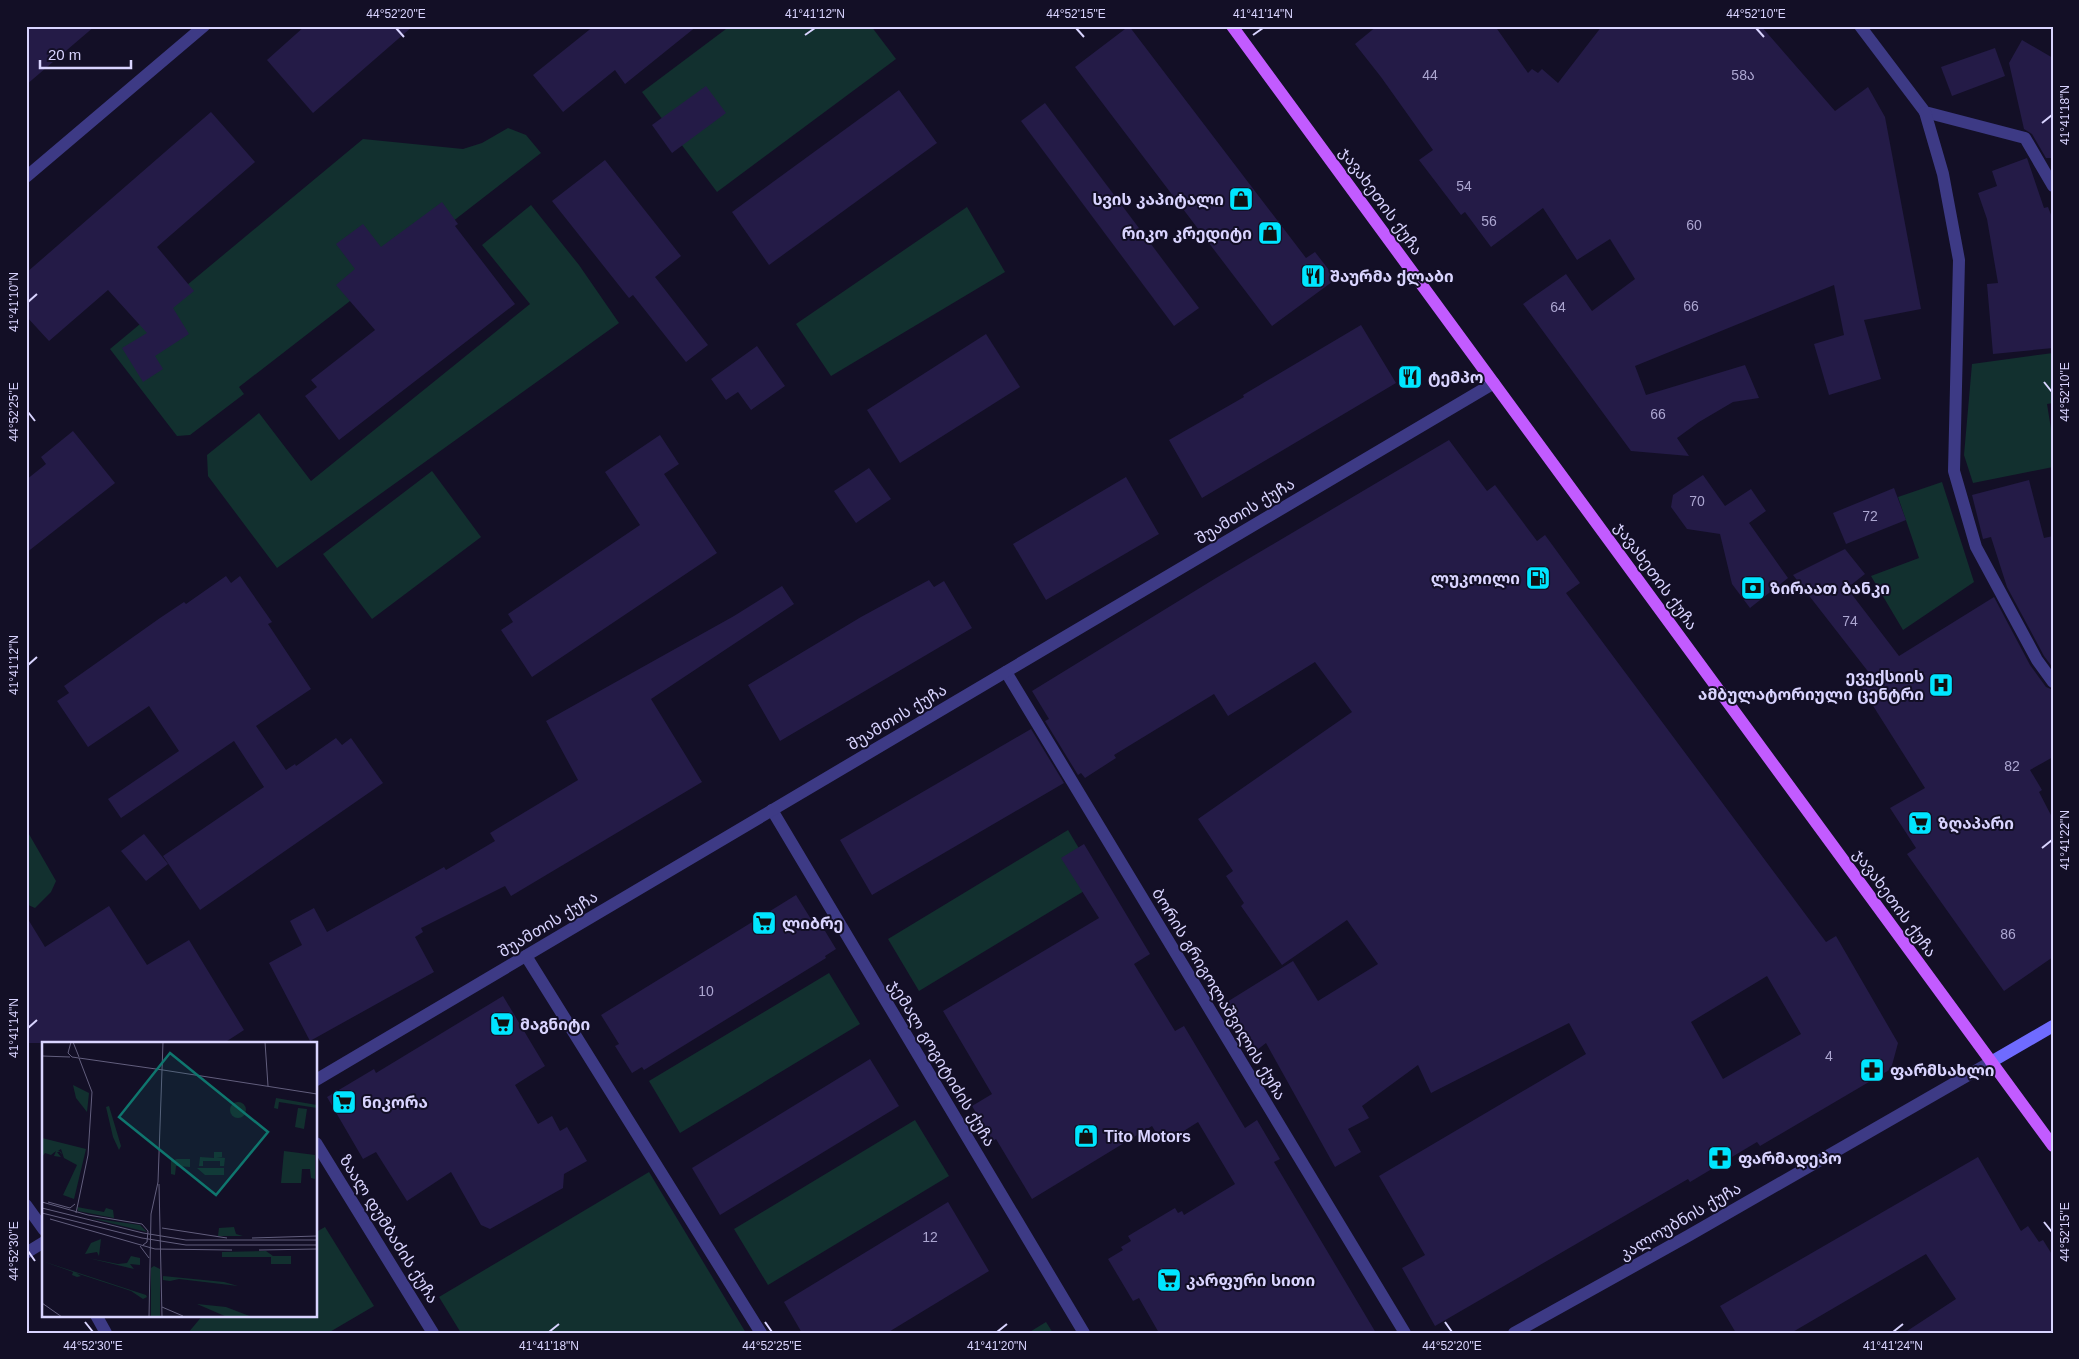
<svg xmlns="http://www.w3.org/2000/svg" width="2079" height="1359" font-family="Helvetica,'Noto Sans Georgian',sans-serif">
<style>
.green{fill:#12302f}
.building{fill:#241b47;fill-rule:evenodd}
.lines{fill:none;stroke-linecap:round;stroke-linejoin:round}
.minor{stroke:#3d3a85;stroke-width:12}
.tertiary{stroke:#3d3a85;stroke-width:12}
.secondary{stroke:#6f6bff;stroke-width:12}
.primary{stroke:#c25bff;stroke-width:12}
.ticks{fill:none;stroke:#d9d4ff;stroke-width:2}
.labels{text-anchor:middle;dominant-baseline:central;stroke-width:4;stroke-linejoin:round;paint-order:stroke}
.number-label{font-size:14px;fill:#aca6d1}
.poi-label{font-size:16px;font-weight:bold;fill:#d9d4ff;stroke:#130f26;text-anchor:start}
.street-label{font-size:16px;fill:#d9d4ff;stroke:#130f26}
.inset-road{fill:none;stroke:#625e7d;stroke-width:1}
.view{fill:#0f766e;fill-opacity:0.15;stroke:#0f766e;stroke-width:2.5}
.inset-edge{fill:none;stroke:#d9d4ff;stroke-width:2.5}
.neatline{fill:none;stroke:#d9d4ff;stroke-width:2}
.ticks-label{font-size:12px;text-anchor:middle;fill:#d9d4ff}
</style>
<rect width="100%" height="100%" fill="#130f26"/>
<g class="green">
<path d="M730,26H871L896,59L717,192L642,92Z"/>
<path d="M508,128L526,135L541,153L239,387L244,394L190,435L177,436L110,349L363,139L463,149L482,143Z"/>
<path d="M531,205L579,265L619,323L277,568L208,476L207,455L259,413L311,481L530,304L482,245Z"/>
<path d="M967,207L1005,272L831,376L796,324Z"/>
<path d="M2053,353V403L2047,404L2053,441V467L1973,483L1964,455L1972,364Z"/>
<path d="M432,471L481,537L372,619L323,554Z"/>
<path d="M1942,482L1974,582L1903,630L1871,576L1919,558L1898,497Z"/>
<path d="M26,829L56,881L51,892L35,908L26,904Z"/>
<path d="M1068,830L1099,882L919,991L888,939Z"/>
<path d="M829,973L860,1024L680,1133L649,1081Z"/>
<path d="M915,1120L949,1176L768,1285L734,1229Z"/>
<path d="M649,1172L746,1333H461L439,1297Z"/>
<path d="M325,1227L374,1306L328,1333H188L203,1315H316V1232Z"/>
<path d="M1046,1322L1053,1333H1028Z"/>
</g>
<g class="building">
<path d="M26,26H95L26,85Z"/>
<path d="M305,26H413L313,113L267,60Z"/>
<path d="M594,26H697L625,84L615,70L563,112L533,75Z"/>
<path d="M1129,26L1306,258L1315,252L1336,279L1272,326L1075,67Z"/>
<path d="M1377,26H1495L1528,73L1532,69L1538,73L1542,69L1558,83L1602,26H1761L1835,111L1868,87L1885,117L1921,309L1864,320L1881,379L1829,395L1814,344L1844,335L1834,285L1635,366L1646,395L1745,365L1759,398L1733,402L1699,422L1677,438L1689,456L1631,451L1523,304L1566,274L1592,311L1635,279L1610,239L1577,260L1543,208L1491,247L1465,212L1461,215L1419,160L1433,150L1381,77L1355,44Z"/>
<path d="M2022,40L2053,58V158H2046L2032,134L2024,129L2009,63Z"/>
<path d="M1995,48L2005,76L1952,96L1941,67Z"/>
<path d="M706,86L726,113L672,153L652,125Z"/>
<path d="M899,90L937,143L769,265L732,212Z"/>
<path d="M1045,103L1199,308L1174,326L1021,121Z"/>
<path d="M211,112L255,162L157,247L194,291L173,308L189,334L155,356L163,369L143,382L122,348L147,333L108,290L49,341L26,316V273Z"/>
<path d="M2027,158L2044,208L2048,207L2053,220V348L1993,354L1987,284L1998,283L1987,219L1978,193L1997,186L1992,171Z"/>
<path d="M605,160L681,256L655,277L708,345L686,362L633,295L629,298L552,201Z"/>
<path d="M442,202L458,224L455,226L515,304L339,440L305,396L317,387L311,380L375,330L336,285L355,269L336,244L363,224L381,247Z"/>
<path d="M1361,325L1396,383L1202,498L1169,440L1244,397L1243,395Z"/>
<path d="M986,334L1020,387L900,463L867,410Z"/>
<path d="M757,346L785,386L751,410L738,392L726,400L711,379Z"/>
<path d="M73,431L115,483L26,553V480L46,464L41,457Z"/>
<path d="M660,435L679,464L664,474L717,553L532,677L501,630L513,622L508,614L640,525L605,472Z"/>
<path d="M1449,440L1487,491L1495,485L1537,541L1545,535L1580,583L1566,593L1826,942L1836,936L1898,1043L1891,1069L1760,1146L1757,1142L1690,1182L1688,1179L1435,1326L1402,1268L1425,1255L1379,1176L1586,1054L1569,1023L1431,1093L1418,1065L1362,1106L1369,1118L1348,1129L1361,1152L1335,1167L1266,1043L1257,1050L1227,1002L1293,961L1318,1001L1378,964L1347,920L1282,965L1241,906L1244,903L1226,876L1233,871L1198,819L1352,712L1315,662L1228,716L1214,694L1114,755L1116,758L1085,778L1081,773L1078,775L1045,721L1049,719L1032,691L1216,578ZM1767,976L1801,1034L1723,1079L1691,1022Z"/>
<path d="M869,468L891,499L856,523L834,491Z"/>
<path d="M1703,475L1725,506L1751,489L1766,511L1749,523L1788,578L1750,608L1732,584L1720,534L1687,529L1671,507L1673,495Z"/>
<path d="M1126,477L1159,534L1046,600L1013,544Z"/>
<path d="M2029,480L2044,538L2053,536V668L2044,656L2007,587L1991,537L1983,539L1972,495Z"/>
<path d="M1894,488L1906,520L1846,544L1833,513Z"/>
<path d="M1845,549L1865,574L1847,588L1899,656L1994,597L2030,665L2046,687L2053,690V757L2030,770L2042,790L2039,792L2053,819V957L2004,991L1907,854L1916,848L1890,808L1925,788L1858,682L1870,674L1793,575Z"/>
<path d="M226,576L231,583L240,576L272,622L268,624L311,689L256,726L286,770L295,764L296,766L336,738L342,745L351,738L383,783L200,910L163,856L264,787L234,741L121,818L108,799L179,751L149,706L88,747L57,701L69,693L64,686L160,618L184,602L186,604Z"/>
<path d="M929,580L934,587L944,581L972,628L780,741L748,685L861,617Z"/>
<path d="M782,586L794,604L651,699L702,782L511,896L505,886L421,928L423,932L415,937L434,972L310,1041L269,963L302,945L290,921L314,908L327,932L444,867L446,870L495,841L490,833L578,780L546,721L734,616Z"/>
<path d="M1031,729L1064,783L872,895L840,840Z"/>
<path d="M144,834L168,864L146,881L121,851Z"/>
<path d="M1084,844L1150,954L1134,964L1175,1031L1184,1026L1245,1128L1257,1120L1280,1159L1274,1162L1376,1333H1159L1139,1298L1133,1301L1108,1259L1123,1250L1121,1247L1131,1241L1128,1236L1175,1208L1178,1213L1182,1211L1184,1215L1235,1184L1198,1122L1163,1144L1152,1126L1032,1199L996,1139L993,1141L972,1106L992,1094L943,1011L1099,918L1061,858Z"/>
<path d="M796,895L814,924L819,921L836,949L825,956L826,958L644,1070L642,1067L632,1073L615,1046L619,1044L601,1015Z"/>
<path d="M109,906L147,965L189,940L244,1030L224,1043H26V916L45,947Z"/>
<path d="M503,996L545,1066L515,1085L538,1124L552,1116L560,1131L567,1127L587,1161L564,1174L563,1188L490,1229L481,1225L451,1172L407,1201L376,1152L363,1159L327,1097L374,1069L376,1073Z"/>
<path d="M870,1059L899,1106L720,1215L692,1168Z"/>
<path d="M1978,1157L2021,1231L2028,1226L2039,1242L2043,1240L2053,1256V1333H1904L1956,1299L1926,1254L1791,1333H1736L1720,1306Z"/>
<path d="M948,1202L989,1271L887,1333H802L784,1302Z"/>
</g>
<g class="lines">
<g class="minor">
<path d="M1860,26L1925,112L2025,138L2053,186"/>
<path d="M1925,112L1943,174L1959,260L1954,471L1976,547L2037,660L2053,682"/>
<path d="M26,177L204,26"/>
<path d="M1006,672L1405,1333"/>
<path d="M772,810L1084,1333"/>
<path d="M526,956L761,1333"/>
<path d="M316,1080L1494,383"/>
<path d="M316,1143L433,1333"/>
<path d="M26,1205L44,1230"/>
<path d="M26,1253L44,1242"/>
<path d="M96,1315L106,1333"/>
</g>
<path class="tertiary" d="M1514,1333L1688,1236L1991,1062"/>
<path class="secondary" d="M1991,1062L2053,1026"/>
<path class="primary" d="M1232,26L2053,1146"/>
</g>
<path class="ticks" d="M396,28L404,37M1076,28L1084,37M1756,28L1764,37M805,35L815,28M1253,35L1263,28M2042,123L2052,115M28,302L37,294M2044,382L2052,392M28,412L35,421M28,665L37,657M2042,848L2052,840M28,1028L37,1020M2044,1222L2052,1232M28,1251L35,1261M85,1322L93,1332M765,1322L772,1332M1445,1322L1452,1332M549,1332L559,1324M997,1332L1007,1324M1893,1332L1903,1324"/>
<defs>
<symbol id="shop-square" viewBox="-11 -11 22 22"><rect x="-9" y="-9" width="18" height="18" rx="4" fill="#00e5ff" stroke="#130f26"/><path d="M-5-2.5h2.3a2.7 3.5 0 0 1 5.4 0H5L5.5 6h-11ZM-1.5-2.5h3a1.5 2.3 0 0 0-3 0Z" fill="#111"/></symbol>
<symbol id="restaurant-square" viewBox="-11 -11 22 22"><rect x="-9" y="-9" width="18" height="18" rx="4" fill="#00e5ff" stroke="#130f26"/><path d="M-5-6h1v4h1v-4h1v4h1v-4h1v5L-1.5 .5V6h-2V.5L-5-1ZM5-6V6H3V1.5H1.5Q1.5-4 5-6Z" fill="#111"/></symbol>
<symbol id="fuel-square" viewBox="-11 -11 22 22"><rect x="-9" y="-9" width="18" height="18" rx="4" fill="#00e5ff" stroke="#130f26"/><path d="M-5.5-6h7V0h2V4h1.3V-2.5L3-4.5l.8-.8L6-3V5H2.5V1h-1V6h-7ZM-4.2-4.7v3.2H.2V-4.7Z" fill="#111"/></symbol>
<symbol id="bank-square" viewBox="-11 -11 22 22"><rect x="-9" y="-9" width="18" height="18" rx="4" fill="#00e5ff" stroke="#130f26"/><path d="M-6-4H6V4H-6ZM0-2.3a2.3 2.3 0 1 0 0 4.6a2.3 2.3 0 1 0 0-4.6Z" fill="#111"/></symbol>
<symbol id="hospital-square" viewBox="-11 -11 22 22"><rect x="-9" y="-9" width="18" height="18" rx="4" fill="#00e5ff" stroke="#130f26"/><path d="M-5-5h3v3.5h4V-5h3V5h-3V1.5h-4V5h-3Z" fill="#111"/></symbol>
<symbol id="supermarket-square" viewBox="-11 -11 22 22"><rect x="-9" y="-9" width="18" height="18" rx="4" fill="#00e5ff" stroke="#130f26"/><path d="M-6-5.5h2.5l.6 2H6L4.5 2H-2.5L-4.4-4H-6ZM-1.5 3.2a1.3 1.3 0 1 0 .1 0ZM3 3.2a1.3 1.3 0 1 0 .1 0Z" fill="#111"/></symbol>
<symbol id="pharmacy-square" viewBox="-11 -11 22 22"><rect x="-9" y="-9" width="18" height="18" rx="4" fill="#00e5ff" stroke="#130f26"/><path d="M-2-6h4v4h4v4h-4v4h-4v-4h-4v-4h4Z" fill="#111"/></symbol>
</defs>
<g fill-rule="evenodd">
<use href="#shop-square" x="1227" y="185" width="28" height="28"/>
<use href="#shop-square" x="1256" y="219" width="28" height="28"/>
<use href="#restaurant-square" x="1299" y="262" width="28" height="28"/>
<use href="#restaurant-square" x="1396" y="363" width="28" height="28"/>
<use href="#fuel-square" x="1524" y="564" width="28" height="28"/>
<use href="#bank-square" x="1739" y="574" width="28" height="28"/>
<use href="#hospital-square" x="1927" y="671" width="28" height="28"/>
<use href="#supermarket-square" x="1906" y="809" width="28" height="28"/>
<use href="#supermarket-square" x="750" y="909" width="28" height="28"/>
<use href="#supermarket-square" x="488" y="1010" width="28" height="28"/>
<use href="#pharmacy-square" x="1858" y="1056" width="28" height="28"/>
<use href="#supermarket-square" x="330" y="1088" width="28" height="28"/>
<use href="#shop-square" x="1072" y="1122" width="28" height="28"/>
<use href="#pharmacy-square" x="1706" y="1144" width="28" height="28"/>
<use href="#supermarket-square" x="1155" y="1266" width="28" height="28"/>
</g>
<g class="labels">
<g class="number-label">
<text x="1430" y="75">44</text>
<text x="1743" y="75">58ა</text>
<text x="1464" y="186">54</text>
<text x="1489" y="221">56</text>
<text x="1694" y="225">60</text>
<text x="1691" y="306">66</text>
<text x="1558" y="307">64</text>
<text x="1658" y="414">66</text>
<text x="1697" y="501">70</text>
<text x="1870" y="516">72</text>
<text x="1850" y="621">74</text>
<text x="2012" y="766">82</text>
<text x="2008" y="934">86</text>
<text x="706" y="991">10</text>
<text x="1829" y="1056">4</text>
<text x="930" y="1237">12</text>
</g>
<g class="poi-label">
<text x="1224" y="199" text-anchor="end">სვის კაპიტალი</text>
<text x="1252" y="233" text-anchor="end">რიკო კრედიტი</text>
<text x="1330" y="276">შაურმა ქლაბი</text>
<text x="1428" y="377">ტემპო</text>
<text x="1520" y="578" text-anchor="end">ლუკოილი</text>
<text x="1770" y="588">ზირაათ ბანკი</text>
<text x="1924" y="676" text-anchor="end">ევექსიის<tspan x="1924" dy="18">ამბულატორიული ცენტრი</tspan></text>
<text x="1938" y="823">ზღაპარი</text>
<text x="782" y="923">ლიბრე</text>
<text x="520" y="1024">მაგნიტი</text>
<text x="1890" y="1070">ფარმსახლი</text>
<text x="362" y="1102">ნიკორა</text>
<text x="1104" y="1136">Tito Motors</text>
<text x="1738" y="1158">ფარმადეპო</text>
<text x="1186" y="1280">კარფური სითი</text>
</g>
<g class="street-label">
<text transform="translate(1381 201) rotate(54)">ჯავახეთის ქუჩა</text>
<text transform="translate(1245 511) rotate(-31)">შუამთის ქუჩა</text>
<text transform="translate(1656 576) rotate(54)">ჯავახეთის ქუჩა</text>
<text transform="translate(897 717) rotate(-31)">შუამთის ქუჩა</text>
<text transform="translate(1895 903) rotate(54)">ჯავახეთის ქუჩა</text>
<text transform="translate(548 924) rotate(-31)">შუამთის ქუჩა</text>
<text transform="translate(1219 994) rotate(59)">ბორის გრიგოლაშვილის ქუჩა</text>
<text transform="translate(942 1063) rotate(59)">ჯემალ გოგიტიძის ქუჩა</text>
<text transform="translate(1680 1221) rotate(-30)">კალოუბნის ქუჩა</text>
<text transform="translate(389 1229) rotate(58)">ზაალ დუმბაძის ქუჩა</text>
</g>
</g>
<g transform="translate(42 1042)">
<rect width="275" height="275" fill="#130f26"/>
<path d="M31,43L47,51L45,70L34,56ZM234,56L275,63V66L237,60L236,67L232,66ZM188 68a8 8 0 1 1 16 0a8 8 0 1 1-16 0ZM67,64L79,104L77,108L71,95L64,65ZM256,66L265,67L262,87L253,85ZM0,96L44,107L32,157L21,153L35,123L22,116L19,107L16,109L19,110L20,113L18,110H15L19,115L12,114L14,109L9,113L3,111L0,115ZM242,109L273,113V137L269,136L268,127H260L259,141H239ZM172,110H180V115H174L183,116L182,124H178V119H161V124H157L158,115L172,116ZM135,117H148V125L134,124L133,133L129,132V119ZM155,126H182V133H163ZM35,165L62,170L64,166L71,168L72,176L36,169ZM48,176L98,183L105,190ZM192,185L194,192L201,194H176L177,186ZM59,197L57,214L55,210L43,212L49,201ZM224,209L231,214H249V222H229V215H180V210ZM89,214L98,216V223L88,222L92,227L46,216L76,222L85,221ZM0,219L104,253L105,255L101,257L89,249L34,231L39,234L35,235L30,233L31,230ZM112,224L118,227V275H109V226ZM121,234L182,240L196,244L137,237L128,239L121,238ZM155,262L184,265L210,275H185Z" fill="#12302f"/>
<path class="inset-road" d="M29,0L26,11L30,15L121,28M31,0L37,15M223,0L226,44M0,14L28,15M121,28L275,52M117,142L120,275M0,160L46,173M6,160L28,166L33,162M0,166L101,191L144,198H275M0,171L100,196L144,203H275M34,171L46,113L50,50L37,16M46,173L100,182L106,189L105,200L101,203M8,177L113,207L190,208M120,186L185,196M210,196L275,194M98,204L107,216M217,208L275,207M0,261L20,275M120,265L141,274M107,275L109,172L116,140L121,0"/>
<path class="view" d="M128,11L226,90L174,153L77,75Z"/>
<rect width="275" height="275" class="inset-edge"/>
</g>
<rect width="2079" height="1359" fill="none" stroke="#130f26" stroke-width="55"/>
<path d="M40 60v8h91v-8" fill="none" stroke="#d9d4ff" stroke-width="2.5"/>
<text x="48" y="60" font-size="15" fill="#d9d4ff" stroke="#130f26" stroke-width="4" paint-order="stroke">20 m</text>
<rect x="28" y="28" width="2024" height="1304" class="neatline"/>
<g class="ticks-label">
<text x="396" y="18">44°52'20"E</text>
<text x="815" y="18">41°41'12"N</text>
<text x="1076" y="18">44°52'15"E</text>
<text x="1263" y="18">41°41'14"N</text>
<text x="1756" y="18">44°52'10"E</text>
<text transform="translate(2065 115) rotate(-90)" y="4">41°41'18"N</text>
<text transform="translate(14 302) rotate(-90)" y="4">41°41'10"N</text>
<text transform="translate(2065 392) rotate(-90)" y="4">44°52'10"E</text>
<text transform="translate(14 412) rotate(-90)" y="4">44°52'25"E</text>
<text transform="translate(14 665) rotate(-90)" y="4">41°41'12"N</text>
<text transform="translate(2065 840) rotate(-90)" y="4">41°41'22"N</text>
<text transform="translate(14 1028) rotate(-90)" y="4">41°41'14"N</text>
<text transform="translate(2065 1232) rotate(-90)" y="4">44°52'15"E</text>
<text transform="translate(14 1251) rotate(-90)" y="4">44°52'30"E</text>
<text x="93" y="1350">44°52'30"E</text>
<text x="549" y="1350">41°41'18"N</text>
<text x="772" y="1350">44°52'25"E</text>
<text x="997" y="1350">41°41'20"N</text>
<text x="1452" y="1350">44°52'20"E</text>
<text x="1893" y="1350">41°41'24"N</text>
</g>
</svg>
